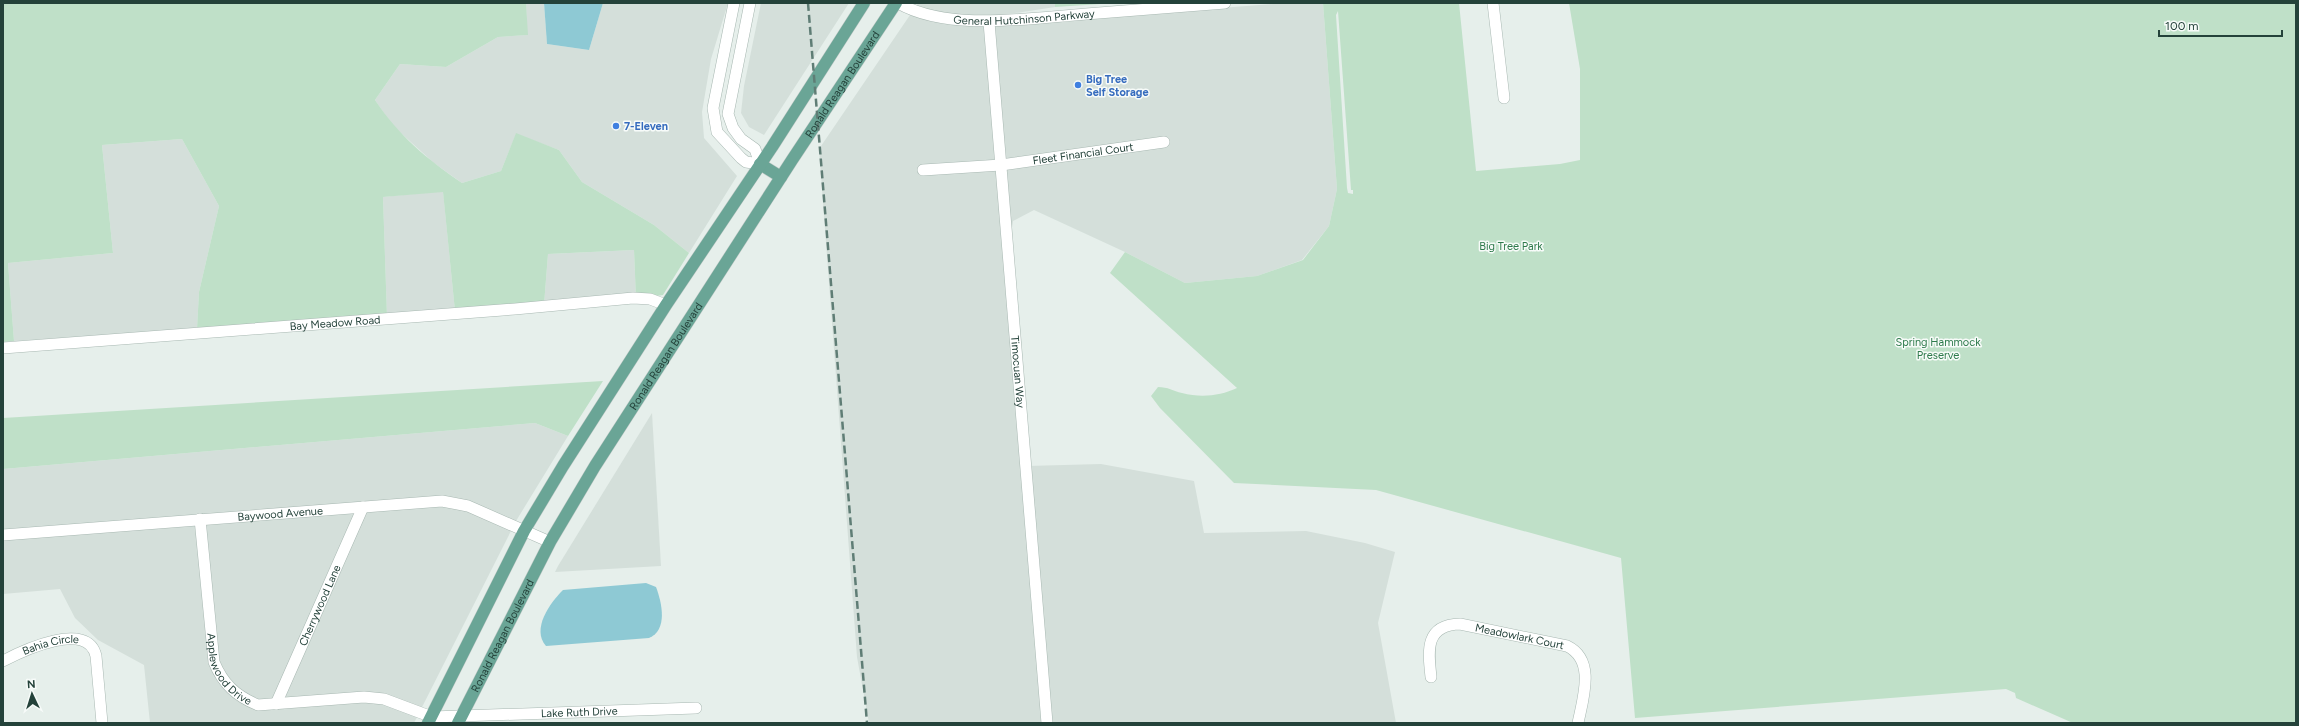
<svg xmlns="http://www.w3.org/2000/svg" width="2299" height="726" font-family="Figtree,sans-serif">
<style>
.built{fill:#d4dfda}
.green{fill:#bfe0c8;fill-rule:evenodd}
.water{fill:#8ec9d4}
.lines{fill:none;stroke-linecap:round;stroke-linejoin:round}
.minor-casing{stroke:#a8b8b2;stroke-width:12}
.major-casing{stroke:#c2cac8;stroke-width:13}
.minor{stroke:#fff;stroke-width:11}
.major{stroke:#6aa596;stroke-width:12}
.rail{stroke:#5f7d75;stroke-width:2.5;stroke-dasharray:8 4;stroke-linecap:butt}
.shop-dot{fill:#3f7fe0;stroke:#f7fbf9;stroke-width:1.5}
.labels{text-anchor:middle;dominant-baseline:central;stroke-width:3;stroke-linejoin:round;paint-order:stroke}
.street-label{font-size:11px;fill:#24423a;stroke:#f7fbf9}
.shop-label{font-size:11px;font-weight:bold;fill:#366cbe;stroke:#f7fbf9;text-anchor:start}
.park-label{font-size:11px;fill:#2d7a4b;stroke:#f7fbf9}
</style>
<rect width="100%" height="100%" fill="#e6efeb"/>
<g class="built">
<path d="M526,3H544L547,44L589,50L603,3H728L711,59L702,112L704,138L737,176L689,253L654,225L582,182L559,150L516,134L501,171L462,183L434,163L392,125L375,100L400,64L446,67L498,37L527,35Z"/>
<path d="M761,3H849L764,135L749,127L741,113L744,86Z"/>
<path d="M918,3H1055V7L989,17L953,15L916,6Z"/>
<path d="M1286,3H1323L1337,189L1329,226L1302,260L1257,276L1185,283L1125,252L1034,210L1013,221L1009,249L1027,466L1101,464L1194,481L1204,533L1306,531L1365,543L1395,552L1378,623L1396,723H869L857,657L819,149L910,15L952,25L990,26Z"/>
<path d="M182,139L219,206L199,292L197,329L14,341L8,263L113,253L102,145Z"/>
<path d="M443,191L455,311L387,316L383,197Z"/>
<path d="M634,250L636,299L544,305L548,254Z"/>
<path d="M652,413L661,566L555,572L558,566Z"/>
<path d="M535,423L568,436L516,521L414,723H150L144,665L98,640L75,618L60,589L3,594V469Z"/>
</g>
<g class="green">
<path d="M3,3H526L528,35L498,37L446,67L400,64L375,100C399,136 427,159 462,183L501,171L516,133L559,150L582,182L654,225L689,253L663,295L636,299L634,250L548,254L544,305L455,311L443,192L383,197L387,316L197,329L199,292L219,206L182,139L102,145L113,253L8,263L14,341L3,342Z"/>
<path d="M1055,3H1116L1055,7Z"/>
<path d="M1323,3H1459L1476,171L1560,164L1580,160V69L1569,3H2296V723H2073L2016,698L2015,693L2006,689L1635,718L1621,558L1376,490L1234,483L1160,408L1151,396L1158,387C1168,387 1173,391 1182,393C1201,398 1220,396 1237,388L1110,273L1125,252L1185,283L1257,276L1303,260L1329,226L1337,189ZM1338,11L1351,190H1353V194L1348,193L1347,188L1336,15Z"/>
<path d="M603,381L568,436L535,423L3,469V418Z"/>
</g>
<g class="water">
<path d="M544,3H603L589,50L547,44Z"/>
<path d="M646,583L656,587C662,603 668,630 649,638L546,646C531,629 550,603 563,590Z"/>
</g>
<g class="lines">
<defs>
<g id="minor">
<path d="M734,3L713,108L717,132L741,158L746,162L760,164L755,149L741,139L733,128L728,114L750,3"/>
<path id="s1" d="M898,3C949,32 1030,18 1086,14C1132,10 1179,7 1225,3"/>
<path d="M1493,3L1504,98"/>
<path id="s2" d="M989,22L1047,723"/>
<path id="s3" d="M923,170L1001,165L1164,142"/>
<path id="s4" d="M3,348L515,309L633,298L650,299L666,305"/>
<path id="s5" d="M200,519L214,662C223,684 236,696 258,705L364,697L384,699L432,717L696,708"/>
<path id="s6" d="M3,535L442,501L468,506L550,542"/>
<path id="s7" d="M3,661C24,650 88,620 96,656L102,723"/>
<path id="s8" d="M1431,677C1428,650 1425,625 1460,624L1567,646C1596,660 1583,698 1578,723"/>
<path id="s9" d="M276,704L363,507"/>
</g>
<g id="major">
<path d="M760,164L781,177"/>
<path d="M428,723L524,531L563,466L666,305L772,147L864,3"/>
<path id="s10" d="M458,723L550,542L595,466L792,160L896,3"/>
</g>
</defs>
<use href="#minor" class="minor-casing"/>
<use href="#major" class="major-casing"/>
<use href="#minor" class="minor"/>
<use href="#major" class="major"/>
<path class="rail" d="M808,3L867,723"/>
</g>
<g class="shop-dot">
<circle cx="1078" cy="85" r="4"/>
<circle cx="616" cy="126" r="4"/>
</g>
<g class="labels">
<g class="street-label">
<text stroke="none"><textPath href="#s1" startOffset="129">General Hutchinson Parkway</textPath></text>
<text stroke="none"><textPath href="#s10" startOffset="746">Ronald Reagan Boulevard</textPath></text>
<text stroke="none"><textPath href="#s3" startOffset="161">Fleet Financial Court</textPath></text>
<text stroke="none"><textPath href="#s4" startOffset="333">Bay Meadow Road</textPath></text>
<text stroke="none"><textPath href="#s10" startOffset="422">Ronald Reagan Boulevard</textPath></text>
<text stroke="none"><textPath href="#s2" startOffset="351">Timocuan Way</textPath></text>
<text stroke="none"><textPath href="#s6" startOffset="278">Baywood Avenue</textPath></text>
<text stroke="none"><textPath href="#s9" startOffset="108">Cherrywood Lane</textPath></text>
<text stroke="none"><textPath href="#s10" startOffset="98">Ronald Reagan Boulevard</textPath></text>
<text stroke="none"><textPath href="#s8" startOffset="133">Meadowlark Court</textPath></text>
<text stroke="none"><textPath href="#s7" startOffset="51">Bahia Circle</textPath></text>
<text stroke="none"><textPath href="#s5" startOffset="157">Applewood Drive</textPath></text>
<text stroke="none"><textPath href="#s5" startOffset="532">Lake Ruth Drive</textPath></text>
</g>
<g class="shop-label">
<text x="1086" y="79">Big Tree<tspan x="1086" dy="13">Self Storage</tspan></text>
<text x="624" y="126">7-Eleven</text>
</g>
<g class="park-label">
<text x="1511" y="246">Big Tree Park</text>
<text x="1938" y="342">Spring Hammock<tspan x="1938" dy="13">Preserve</tspan></text>
</g>
</g>
<rect width="2299" height="726" fill="none" stroke="#24423a" stroke-width="8"/>
<g transform="translate(32 694) rotate(356)" stroke="#f7fbf9" stroke-width="3" paint-order="stroke">
<path d="M0-3L7 15L0 10L-7 15Z" fill="#24423a"/>
<text y="-6" font-size="11" font-weight="bold" text-anchor="middle" fill="#24423a">N</text>
</g>
<path d="M2159 30v6h123v-6" fill="none" stroke="#24423a" stroke-width="2"/>
<text x="2165" y="30" font-size="12" fill="#24423a" stroke="#f7fbf9" stroke-width="3" paint-order="stroke">100 m</text>
</svg>
